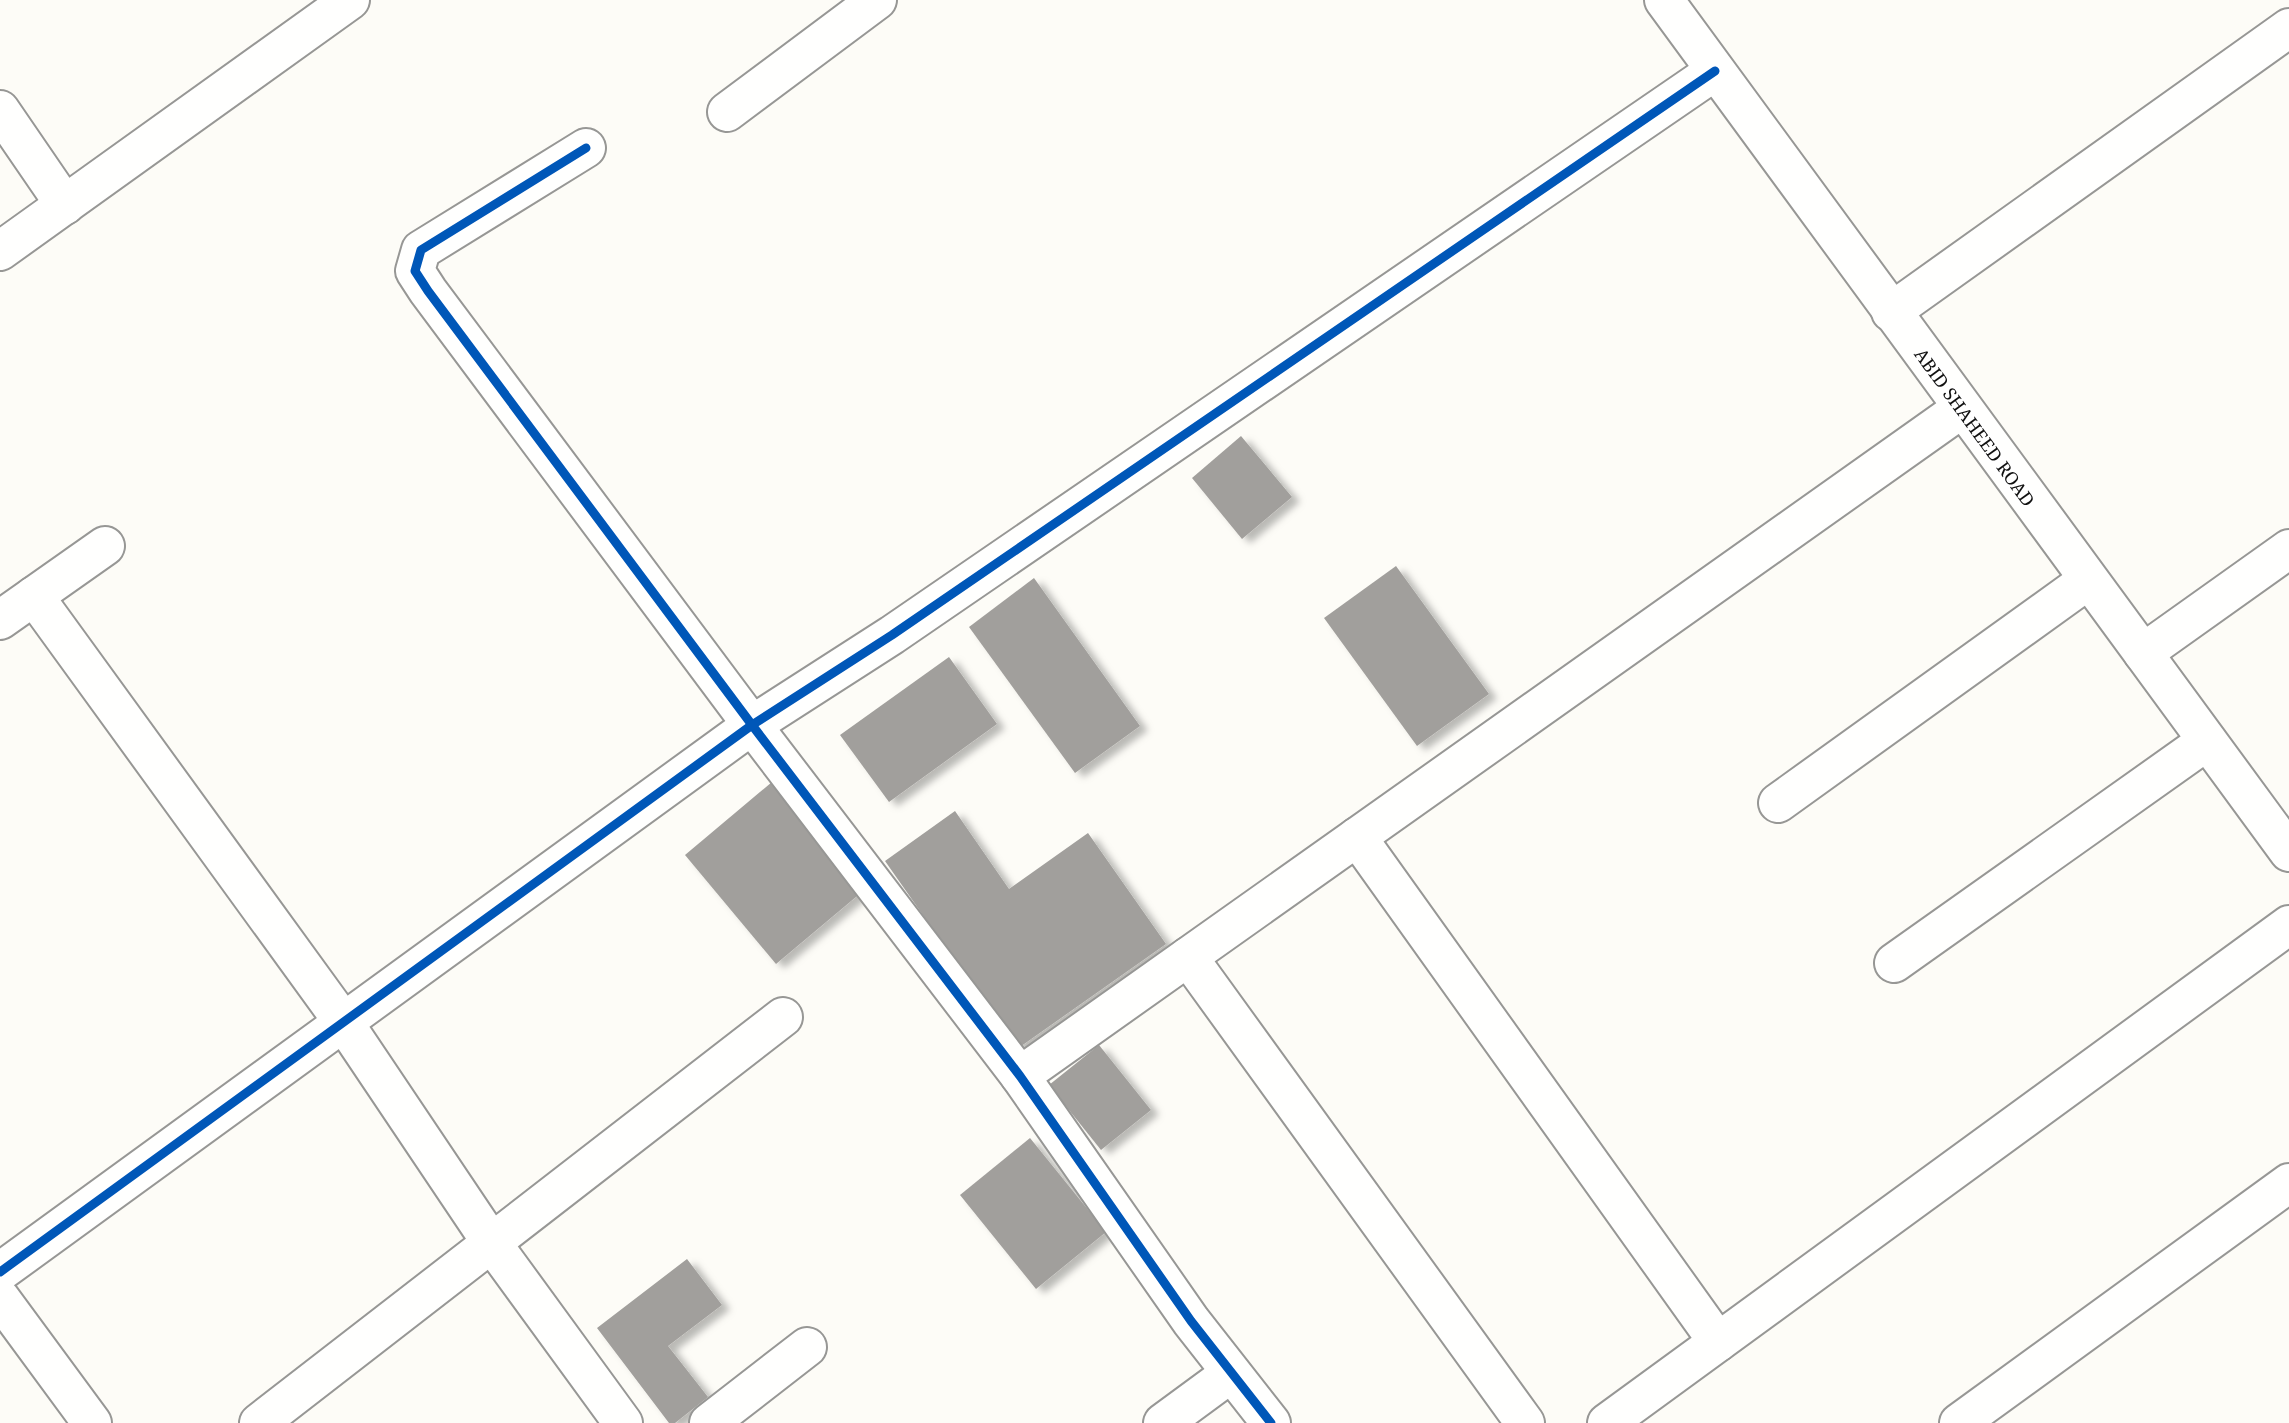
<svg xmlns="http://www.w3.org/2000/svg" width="2289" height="1423" font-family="'Noto Serif',serif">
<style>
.building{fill:#a19f9c;filter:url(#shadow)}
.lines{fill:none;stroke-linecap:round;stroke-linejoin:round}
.minor-casing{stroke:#979795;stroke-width:42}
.minor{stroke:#fffffe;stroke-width:38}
.cycleway-casing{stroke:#fff;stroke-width:13}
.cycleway{stroke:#0057b8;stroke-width:9}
.labels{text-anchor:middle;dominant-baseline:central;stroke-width:7;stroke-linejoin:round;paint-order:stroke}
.street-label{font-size:18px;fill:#111;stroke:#fff}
</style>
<defs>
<filter id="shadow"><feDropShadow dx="8" dy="4.5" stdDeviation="3.5" flood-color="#0004"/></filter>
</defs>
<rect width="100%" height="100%" fill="#fdfcf7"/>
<g class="building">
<path d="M1241,436L1292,497L1242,539L1192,478Z"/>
<path d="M1396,566L1489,694L1417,746L1324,618Z"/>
<path d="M1034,578L1140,726L1075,773L969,627Z"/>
<path d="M949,657L997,724L889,802L840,735Z"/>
<path d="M772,782L863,891L776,964L685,855Z"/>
<path d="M955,811L1009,889L1088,833L1166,944L1017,1049L885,861Z"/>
<path d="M1099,1045L1151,1110L1101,1150L1049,1085Z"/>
<path d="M1030,1138L1106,1232L1036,1289L960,1195Z"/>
<path d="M687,1259L722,1305L668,1346L708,1397L675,1423H669L597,1328Z"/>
</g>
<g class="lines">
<defs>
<g id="minor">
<path d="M1664,0L2289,852"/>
<path d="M0,110L65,205"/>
<path d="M727,112L877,0"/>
<path d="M586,148L421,250L415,271L428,291L752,725L1020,1076L1191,1321L1271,1423"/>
<path d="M0,251L350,0"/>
<path d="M1891,312L2289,28"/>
<path d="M34,596L344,1023L491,1242L623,1423"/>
<path d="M0,620L105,546"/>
<path d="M2143,653L2289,549"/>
<path d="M1778,803L2088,580"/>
<path d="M1357,837L1718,1342"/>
<path d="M1188,957L1525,1423"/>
<path d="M1894,963L2207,741"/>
<path d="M1020,1076L1961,409"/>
<path d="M0,1272L752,725L892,635L1715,71"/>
<path d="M0,1298L92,1423"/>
<path d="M259,1423L783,1017"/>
<path d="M709,1423L807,1347"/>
<path d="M1163,1423L1231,1373"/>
<path d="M1607,1423L2289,925"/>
<path d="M1959,1423L2289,1183"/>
</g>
</defs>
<use href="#minor" class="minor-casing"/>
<use href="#minor" class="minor"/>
<defs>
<g id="cycleway">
<path d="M586,148L421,250L415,271L428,291L752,725L1020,1076L1191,1321L1271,1423"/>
<path d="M0,1272L752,725L892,635L1715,71"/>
</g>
</defs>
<use href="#cycleway" class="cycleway-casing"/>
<use href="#cycleway" class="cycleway"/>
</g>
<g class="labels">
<g class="street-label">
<text transform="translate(1975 427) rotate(54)">ABID SHAHEED ROAD</text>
</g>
</g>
</svg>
